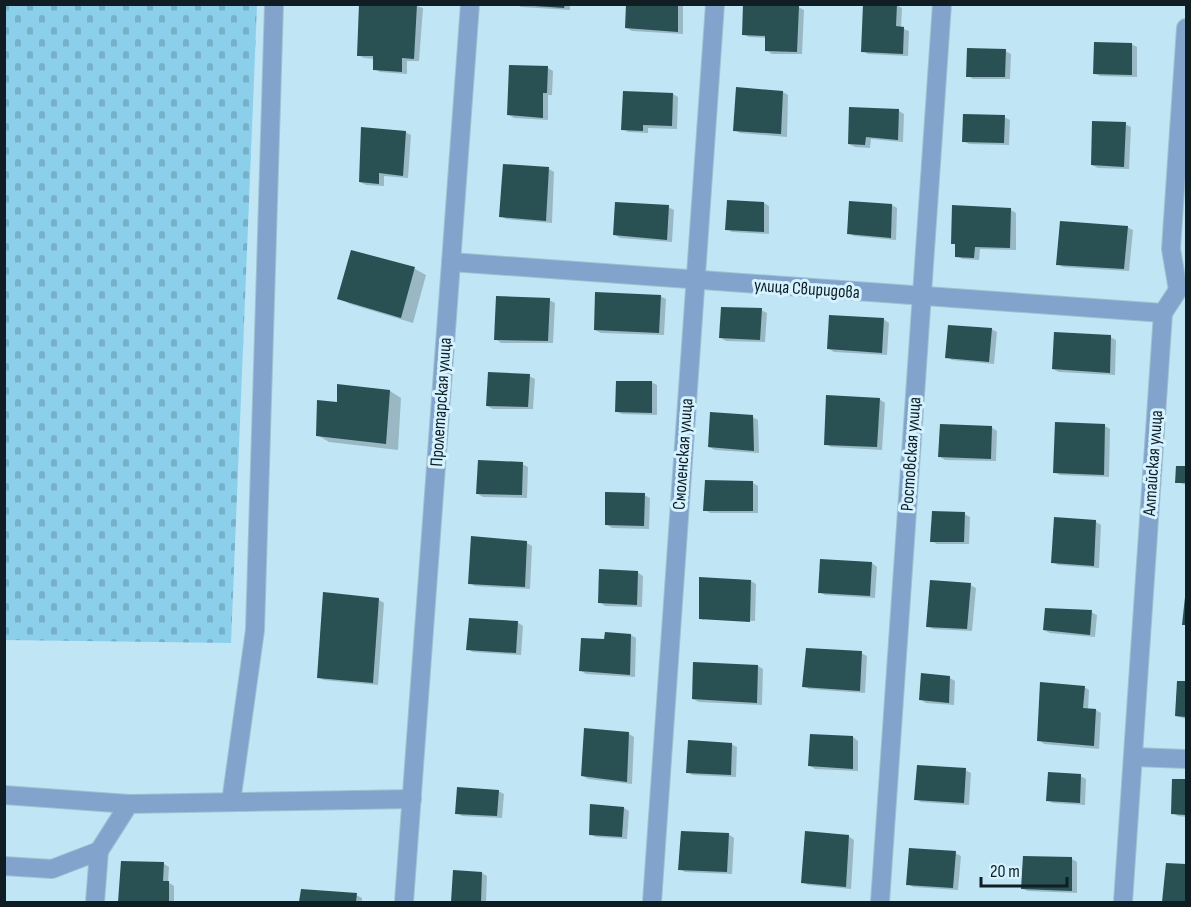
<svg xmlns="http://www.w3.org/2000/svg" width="1191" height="907" font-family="'Sofia Sans Condensed',sans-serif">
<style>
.cemetery{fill:url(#cemetery-stones)}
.shadow{fill:#0003}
.building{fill:#295153}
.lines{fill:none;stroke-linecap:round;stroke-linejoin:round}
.minor-casing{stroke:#a0c2d0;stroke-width:20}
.minor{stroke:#82a4cc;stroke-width:18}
.labels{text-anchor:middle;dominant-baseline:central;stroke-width:6;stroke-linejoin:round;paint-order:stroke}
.street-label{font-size:18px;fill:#101e24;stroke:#d4f2ff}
</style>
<defs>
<pattern id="cemetery-stones" width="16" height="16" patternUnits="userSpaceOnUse" patternTransform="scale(1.5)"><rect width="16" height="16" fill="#8bcfeb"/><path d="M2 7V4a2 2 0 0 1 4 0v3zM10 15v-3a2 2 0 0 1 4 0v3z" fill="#77b1c9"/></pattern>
</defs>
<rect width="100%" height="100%" fill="#c0e6f6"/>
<path class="cemetery" d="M5,4L257,5L231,643L5,640Z"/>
<g class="shadow">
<path d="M410,4L423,8L419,61H407V74L380,72L375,69V59L364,58L358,55Z"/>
<path d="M516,4H570V10L521,7Z"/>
<path d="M628,4H683V34L632,31L627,28Z"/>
<path d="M896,5L902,8L901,28L909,31L908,56L868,54L863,51Z"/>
<path d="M798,7L804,10L802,54H772L766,50L767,38L749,37L743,34Z"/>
<path d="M1131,44L1137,47V77L1100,76L1094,73Z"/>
<path d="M1005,51L1011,54L1010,79H973L968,76Z"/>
<path d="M548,68L553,71L552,95H548V120L514,118L509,115Z"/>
<path d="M783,92L788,95L787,137L740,133L735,130Z"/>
<path d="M673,94L678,97L677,129L648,128V133L628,132L623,129Z"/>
<path d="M899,111L904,114L903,142L871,139L870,148L855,147L849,144Z"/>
<path d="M1004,117L1010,120L1009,145L969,144L964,141Z"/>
<path d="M1125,124L1131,127L1129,169L1098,168L1092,165Z"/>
<path d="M405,132L411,135L408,178L384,176V186L366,185L360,182Z"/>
<path d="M549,169L554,172L552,223L506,219L501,216Z"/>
<path d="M764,203L769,206V234L732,232L727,229Z"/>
<path d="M892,205L897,208L896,240L854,236L849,233Z"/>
<path d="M668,207L674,210L672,242L620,238L614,234Z"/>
<path d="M1011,210L1016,213V250L980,249L979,260L962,259L957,256V245L953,243Z"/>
<path d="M1127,227L1133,230L1129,271L1063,267L1058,264Z"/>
<path d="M415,269L426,275L413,323L350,304L339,298Z"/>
<path d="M660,296L666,299L664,335L601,333L595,330Z"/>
<path d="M549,300L555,303L553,343H501L496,339Z"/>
<path d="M761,310L767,313L765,342L726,341L721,338Z"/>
<path d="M883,319L889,323L887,355L834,352L829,349Z"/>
<path d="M991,329L997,332L994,364L952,360L947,357Z"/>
<path d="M1110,337L1116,340L1115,375L1059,372L1053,369Z"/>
<path d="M529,376L535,379L533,409H493L487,406Z"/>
<path d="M651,382L657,385V415L622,414L616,411Z"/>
<path d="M390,391L401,398L398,450L329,442L317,435L338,404Z"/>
<path d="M879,399L885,403L882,450L831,447L826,444Z"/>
<path d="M752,417L758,420L759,453L715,450L709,447Z"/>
<path d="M1105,426L1110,429L1109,477L1060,475L1055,472Z"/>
<path d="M991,427L997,431L996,461L945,460L939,456Z"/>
<path d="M522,464L528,467L527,498L483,497L478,494Z"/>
<path d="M1177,467H1186V485L1177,482Z"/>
<path d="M753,483L758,486V513H710L705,510Z"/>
<path d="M644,495L650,498L649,529L612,528L606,524Z"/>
<path d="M964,514L970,517L969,544H937L931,541Z"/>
<path d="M1096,522L1101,525L1099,568L1058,565L1053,562Z"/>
<path d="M473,538L527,543L532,546L530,589L475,586L470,583Z"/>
<path d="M872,563L877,567L875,598L825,595L820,592Z"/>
<path d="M637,572L643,576L642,607L605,606L600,602Z"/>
<path d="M751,581L756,584L755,621L704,618V620L700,618Z"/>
<path d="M970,585L976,588L972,631L933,629L928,626Z"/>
<path d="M1186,598V626L1183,624Z"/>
<path d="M379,600L384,603L378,685L324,680L318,677Z"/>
<path d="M1091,612L1097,615L1095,637L1050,633L1044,630Z"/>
<path d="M517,622L523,626L521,655L473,652L468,649Z"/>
<path d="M606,633L631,635L636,638L635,677L586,674L580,670L605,641Z"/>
<path d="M861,653L867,656L865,693L809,689L803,686Z"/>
<path d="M758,666L763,669L762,705L699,702L693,699Z"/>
<path d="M922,675L950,678L955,681L954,705L926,703L920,699Z"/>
<path d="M1178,683H1186V719L1176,716Z"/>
<path d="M1084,687L1089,690L1088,710H1096L1101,713L1099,749L1044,744L1039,740Z"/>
<path d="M629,734L634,737L632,784L588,779L583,776Z"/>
<path d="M853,737L858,741V771L815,769L810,766Z"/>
<path d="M731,744L737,747L736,777L693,775L687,772Z"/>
<path d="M965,770L971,773L969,805L921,802L916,799Z"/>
<path d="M1080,776L1086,779L1085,805L1053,803L1047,800Z"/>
<path d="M1174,781H1186V817L1178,816L1173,813Z"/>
<path d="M498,791L504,794L502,818L462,816L457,813Z"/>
<path d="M624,808L629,811L627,839L596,837L590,834Z"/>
<path d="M728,834L734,838L732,874L685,872L680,869Z"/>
<path d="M848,836L854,840L851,889L808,885L802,882Z"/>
<path d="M955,853L961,856L958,890L913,887L908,884Z"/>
<path d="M1072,859L1077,862V893L1028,891L1022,888Z"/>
<path d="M122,863L164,864L169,867L168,882L174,886V902H120Z"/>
<path d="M1167,865L1186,866V902H1164Z"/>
<path d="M454,872L482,873L487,876L486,902H452Z"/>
<path d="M302,891L356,895L362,898V902H301Z"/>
</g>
<g class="building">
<path d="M359,4H417L414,59L402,58V72L373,70V56H357Z"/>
<path d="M535,4H565L564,8L535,6Z"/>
<path d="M626,4H678V32L625,28Z"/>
<path d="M743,4L799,6L797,52L765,51V36L742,35Z"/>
<path d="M863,4H897L896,26L904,27L903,54L861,52Z"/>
<path d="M1094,42L1132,43V75L1093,74Z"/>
<path d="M967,48L1006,49L1005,77H966Z"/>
<path d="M509,65L548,66L547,93H543V118L507,115Z"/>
<path d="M736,87L783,91L781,134L733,131Z"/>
<path d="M623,91L673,93L672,126L643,125V131L621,130Z"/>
<path d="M849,107L899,109L898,140L866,137L865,145L848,144Z"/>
<path d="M963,114L1005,115L1004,143L962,142Z"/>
<path d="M1092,121L1126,122L1124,167L1091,165Z"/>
<path d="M361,127L406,131L403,176L379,173V184L359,182Z"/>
<path d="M503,164L549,167L546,221L499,217Z"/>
<path d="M727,200L764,202V232L725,230Z"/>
<path d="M849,201L892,204L891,238L847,234Z"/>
<path d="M615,202L669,205L667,240L613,235Z"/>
<path d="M952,205L1011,208L1010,248L975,247L974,258L955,257V244H951Z"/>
<path d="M1060,221L1128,226L1124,269L1056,265Z"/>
<path d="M351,250L415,267L401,318L337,299Z"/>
<path d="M595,292L661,295L659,333L594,330Z"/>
<path d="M496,296L550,298L548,341L494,340Z"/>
<path d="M721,307L762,308L760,340L719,338Z"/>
<path d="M829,315L884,318L882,353L827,349Z"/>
<path d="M948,325L992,328L989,362L945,358Z"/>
<path d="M1054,332L1111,335L1110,373L1052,369Z"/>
<path d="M488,372L530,374L528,407L486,406Z"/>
<path d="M616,381H652V413L615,412Z"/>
<path d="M337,384L390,390L386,444L316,436L317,400L337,402Z"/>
<path d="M826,395L880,398L877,447L824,445Z"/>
<path d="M710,412L753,415L754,451L708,447Z"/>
<path d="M1055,422L1105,424L1104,475L1053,473Z"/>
<path d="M940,424L992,426L991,459L938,457Z"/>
<path d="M478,460L523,462L522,495L476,494Z"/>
<path d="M1176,466H1186V483H1175Z"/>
<path d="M705,480L753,481V511H703Z"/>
<path d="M605,492L645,493L644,526L605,525Z"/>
<path d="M932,511L965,512L964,542H930Z"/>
<path d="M1054,517L1096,520L1094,566L1051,563Z"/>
<path d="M471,536L527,541L525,587L468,584Z"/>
<path d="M820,559L872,562L870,596L818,593Z"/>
<path d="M599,569L638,571L637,605L598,603Z"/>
<path d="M699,577L751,580L750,622L699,619Z"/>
<path d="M930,580L971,583L967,629L926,627Z"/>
<path d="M323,592L379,598L373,683L317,678Z"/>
<path d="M1185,597L1186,625H1182Z"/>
<path d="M1045,608L1092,610L1090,635L1043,630Z"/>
<path d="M469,618L518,621L516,653L466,650Z"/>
<path d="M605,632L631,634L630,675L579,671L581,638L604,639Z"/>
<path d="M806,648L862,651L860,691L802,687Z"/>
<path d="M693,662L758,665L757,703L692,699Z"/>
<path d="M921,673L950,676L949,703L919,700Z"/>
<path d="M1177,681H1186V717L1175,716Z"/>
<path d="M1040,682L1085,686L1083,708L1096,709L1094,746L1037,741Z"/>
<path d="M584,728L629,732L627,782L581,776Z"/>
<path d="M810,734L853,736V769L808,766Z"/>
<path d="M688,740L732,743L731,775L686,773Z"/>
<path d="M917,765L966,768L964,803L914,800Z"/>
<path d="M1048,772L1081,774L1080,803L1046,801Z"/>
<path d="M1172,779H1186V815L1171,814Z"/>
<path d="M457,787L499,790L497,816L455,814Z"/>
<path d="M590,804L624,807L622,837L589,835Z"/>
<path d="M681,831L729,833L727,872L678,870Z"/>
<path d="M805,831L849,835L846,887L801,883Z"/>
<path d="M909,848L956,851L953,888L906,885Z"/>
<path d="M1023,856L1072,857V891L1021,889Z"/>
<path d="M121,861L164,862L163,881H169V902H118Z"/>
<path d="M1166,863L1186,864V902H1162Z"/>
<path d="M453,870L482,872L481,902H451Z"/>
<path d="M301,889L357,893L356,902H299Z"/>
</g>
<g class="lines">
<defs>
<g id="minor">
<path d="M451,262L1163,313"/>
<path d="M1134,757L1186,759"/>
<path d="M4,795L129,804"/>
<path d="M231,802L255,630L274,4"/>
<path d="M4,866L52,869L99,851"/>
<path d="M95,902L99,851L129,804L412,799"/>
<path d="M404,902L470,4"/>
<path d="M652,902L715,4"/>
<path d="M880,902L942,4"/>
<path d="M1123,902L1163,313L1178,290L1171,249L1186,28"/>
</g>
</defs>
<use href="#minor" class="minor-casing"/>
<use href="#minor" class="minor"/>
</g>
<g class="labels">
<g class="street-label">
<text transform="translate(807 289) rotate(4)">улица Свиридова</text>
<text transform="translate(441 402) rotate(-86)">Пролетарская улица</text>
<text transform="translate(683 454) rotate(-86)">Смоленская улица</text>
<text transform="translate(911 454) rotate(-86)">Ростовская улица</text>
<text transform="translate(1153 463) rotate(-86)">Алтайская улица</text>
</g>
</g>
<rect width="1191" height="907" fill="none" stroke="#101e24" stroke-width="12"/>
<path d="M981 877v9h86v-9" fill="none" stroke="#101e24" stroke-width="3"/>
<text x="990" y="877" font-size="18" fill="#101e24" stroke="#d4f2ff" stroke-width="4.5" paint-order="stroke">20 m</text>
</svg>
